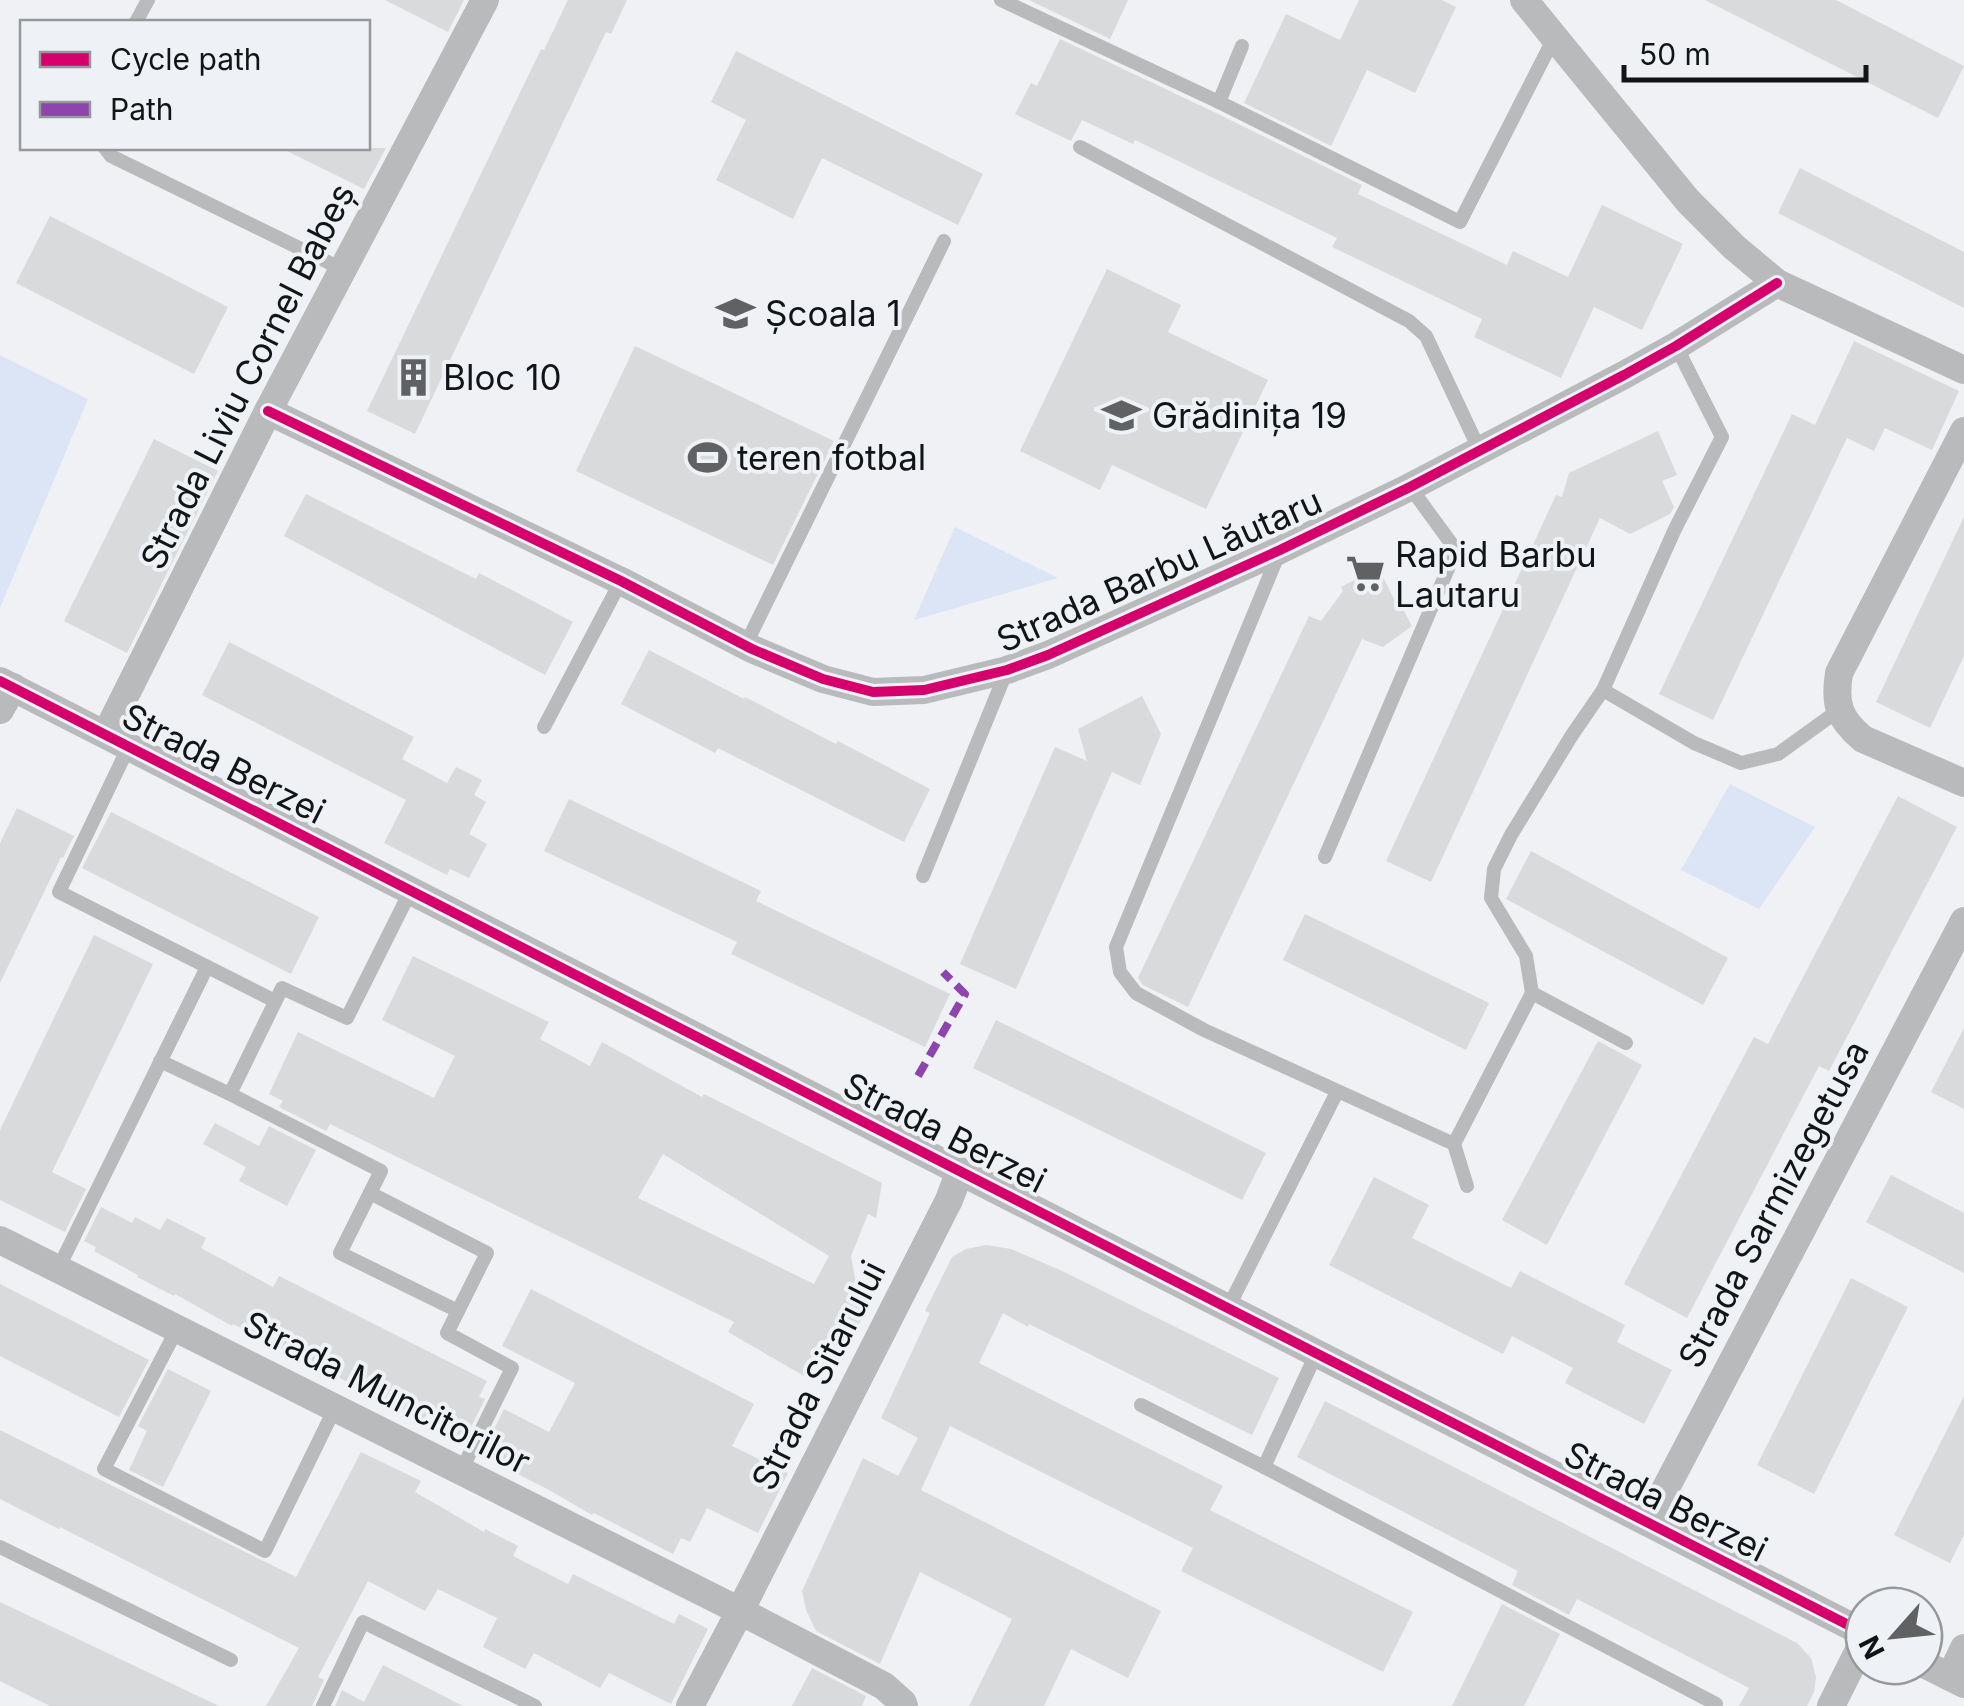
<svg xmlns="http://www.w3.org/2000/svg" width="1964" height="1706" font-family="Inter,sans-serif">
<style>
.green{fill:#dbe5f6}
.building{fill:#d8dadc;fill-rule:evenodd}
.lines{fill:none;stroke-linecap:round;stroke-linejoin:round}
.lane{stroke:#b9babb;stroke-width:14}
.street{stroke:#b9babb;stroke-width:28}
.quiet{stroke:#8e44ad;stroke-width:8;stroke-dasharray:15 8;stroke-linecap:butt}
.cycleway-casing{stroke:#eef1f5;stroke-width:16}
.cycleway{stroke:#d6006c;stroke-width:10}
.labels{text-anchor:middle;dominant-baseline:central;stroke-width:8;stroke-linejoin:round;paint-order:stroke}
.poi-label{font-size:35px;fill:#131415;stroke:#eef1f5;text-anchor:start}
.street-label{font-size:35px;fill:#131415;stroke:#eef1f5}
</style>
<rect width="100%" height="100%" fill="#eff1f4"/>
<g class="green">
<path d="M0,355L88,399L0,608Z"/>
<path d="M955,527L1058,578L914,620Z"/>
<path d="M1730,784L1815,827L1759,909L1681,870Z"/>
</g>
<g class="building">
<path d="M385,0H464L448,32Z"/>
<path d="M568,0H627L611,34L606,32L415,434L367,411L541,49L544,50Z"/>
<path d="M1029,0H1128L1110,39Z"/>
<path d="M1359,0H1442L1456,7L1415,93L1367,70L1331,146L1244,103L1286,14L1340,40Z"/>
<path d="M1705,0H1836L1964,66L1938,118Z"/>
<path d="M1060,39L1214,112L1362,185L1358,194L1507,265L1513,251L1568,277L1602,205L1683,244L1642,330L1594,307L1561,378L1474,337L1482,319L1332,247L1337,238L1135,140L1133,144L1082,120L1071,141L1015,114L1031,83L1037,86Z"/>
<path d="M736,51L983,174L958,225L822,158L793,219L716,180L746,120L711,102Z"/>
<path d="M281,148H386L364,189Z"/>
<path d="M1800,168L1964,252V308L1778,213Z"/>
<path d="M50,216L228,307L194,374L16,283Z"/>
<path d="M1107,269L1181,305L1168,332L1268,380L1206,509L1112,465L1100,490L1020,451Z"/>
<path d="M1854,341L1959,391L1932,450L1885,428L1874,451L1847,438L1713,720L1659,694L1792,414L1815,425Z"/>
<path d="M635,346L834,441L773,565L576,471Z"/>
<path d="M1658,431L1677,475L1662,481L1674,507L1670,514L1630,534L1600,518L1431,882L1386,861L1556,495L1562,497L1569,473Z"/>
<path d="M154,439L218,471L127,653L64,621Z"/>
<path d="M306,494L476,579L479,573L573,622L545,675L284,536Z"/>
<path d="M1964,517V656L1930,728L1876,702Z"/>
<path d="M1378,567L1397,605L1400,603L1412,626L1383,647L1362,639L1188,1007L1143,985L1138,978L1309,616L1321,621L1343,591L1341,587Z"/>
<path d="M229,642L414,737L402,759L447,783L456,767L482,780L474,795L486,802L469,834L487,844L469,878L450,869L447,875L384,843L406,800L202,695Z"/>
<path d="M649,650L744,699L745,697L836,744L838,741L930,789L904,842L718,748L715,753L621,704Z"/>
<path d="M1142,696L1161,734L1140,785L1112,772L1016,989L960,964L1055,747L1087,761L1078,729Z"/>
<path d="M1898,796L1957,827L1829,1071L1819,1066L1687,1318L1624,1284L1754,1037L1768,1044Z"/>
<path d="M569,799L761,891L756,901L950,994L925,1047L731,954L737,942L544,851Z"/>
<path d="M17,808L74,836L63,858L61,857L0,983V843Z"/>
<path d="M111,812L319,917L291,974L82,868Z"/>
<path d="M1531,851L1728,958L1703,1005L1506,899Z"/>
<path d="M1305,914L1489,1003L1466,1050L1283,960Z"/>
<path d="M94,935L153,964L52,1172L86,1189L65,1232L0,1200V1130Z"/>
<path d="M413,956L549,1022L540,1039L590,1066L602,1042L702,1097L704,1094L882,1183L876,1218L868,1214L851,1256L857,1289L874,1296L854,1333L856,1334L843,1360L819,1349L804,1376L728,1332L734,1322L330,1124L326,1131L279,1107L283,1101L269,1094L298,1032L434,1098L455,1056L382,1020ZM663,1154L829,1256L814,1284L638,1198Z"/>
<path d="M996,1020L1266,1153L1242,1200L973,1068Z"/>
<path d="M1964,1028V1109L1931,1092Z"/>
<path d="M1598,1041L1642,1065L1547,1245L1502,1220Z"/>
<path d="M215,1123L259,1146L269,1126L316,1150L287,1206L239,1181L246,1167L203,1144Z"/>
<path d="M1891,1175L1964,1213V1273L1866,1222Z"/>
<path d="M1374,1177L1429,1205L1412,1238L1511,1288L1520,1271L1625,1325L1617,1342L1672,1370L1644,1424L1565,1383L1573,1368L1512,1336L1503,1354L1329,1265Z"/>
<path d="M101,1207L132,1223L135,1217L160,1230L167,1218L206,1238L201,1248L273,1287L279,1276L487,1381L479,1397L485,1399L464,1441L233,1324L232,1326L175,1294L174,1296L137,1277L138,1275L94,1251L96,1247L84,1241Z"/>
<path d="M986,1245L1011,1249L1060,1270L1279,1378L1252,1435L1029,1324L1028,1327L1003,1313L979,1363L1223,1486L1210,1510L1413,1612L1383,1672L1181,1571L1193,1548L950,1426L921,1490L1161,1611L1128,1678L1071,1649L1044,1706H969L1012,1619L920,1572L880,1664L816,1631L806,1610L802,1591L863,1458L898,1476L918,1438L881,1418L930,1313L925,1311L952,1257L966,1249Z"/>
<path d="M1851,1278L1908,1307L1814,1494L1757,1465Z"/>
<path d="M0,1284L149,1360L119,1417L0,1356Z"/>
<path d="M531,1289L754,1404L732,1446L788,1473L758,1533L707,1508L690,1542L681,1538L673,1554L594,1513L592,1515L551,1491L481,1455L504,1409L549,1432L575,1383L502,1346Z"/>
<path d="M168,1369L211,1391L163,1487L129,1470L147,1431L138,1426Z"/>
<path d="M1964,1396V1535L1950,1563L1894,1535Z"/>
<path d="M1325,1401L1797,1643L1811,1658L1816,1677L1814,1692L1807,1706H1739L1749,1688L1577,1599L1569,1615L1512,1585L1518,1571L1297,1457Z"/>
<path d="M0,1430L296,1577L361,1452L421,1481L415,1492L484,1532L485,1529L518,1546L513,1556L568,1584L573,1574L674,1624L679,1614L708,1629L671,1704L609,1673L600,1688L534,1653L525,1669L483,1647L497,1618L438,1589L425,1611L368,1581L318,1677L324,1680L312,1706H266L299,1648L60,1527L59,1529L0,1499Z"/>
<path d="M0,1602L219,1706H50L0,1681Z"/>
<path d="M1502,1604L1560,1634L1524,1706H1452Z"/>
<path d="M383,1665L463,1706H335L342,1690L364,1702Z"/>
<path d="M812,1668L866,1696L862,1706H792Z"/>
</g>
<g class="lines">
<g class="lane">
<path d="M1001,0L1219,102L1460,222L1555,36"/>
<path d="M136,22L148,0"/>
<path d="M1219,102L1242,46"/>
<path d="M1080,147L1409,321L1426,336L1480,451"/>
<path d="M105,148L111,156L342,269"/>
<path d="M1676,346L1722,437L1675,529L1603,690L1694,743L1741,763L1778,754L1839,710"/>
<path d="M1279,553L1116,947L1120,972L1136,993L1204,1030L1454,1144L1532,993L1526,956L1491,898L1494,869L1511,835L1572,735L1603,690"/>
<path d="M745,646L944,241"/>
<path d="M544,727L621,581"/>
<path d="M129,746L59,892L275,1001"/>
<path d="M1325,857L1456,550L1410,487"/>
<path d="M923,876L1007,670"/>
<path d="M411,890L347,1018L282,988L230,1094L381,1171L340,1253L458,1311"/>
<path d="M1532,993L1626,1043"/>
<path d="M160,1061L230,1094"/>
<path d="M1454,1144L1467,1186"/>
<path d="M370,1193L487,1253L447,1333L512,1368L461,1471"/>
<path d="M58,1269L207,967"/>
<path d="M1228,1308L1337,1092"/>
<path d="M177,1329L104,1469L265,1551L335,1408"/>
<path d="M1141,1405L1264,1467L1316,1354"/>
<path d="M1264,1467L1716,1704L1715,1706"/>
<path d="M0,1547L231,1660"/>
<path d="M323,1706L363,1622L535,1706"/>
</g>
<g class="street">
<path d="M1524,0L1688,201L1734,247L1777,283L1964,370"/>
<path d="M268,411L621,581L752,649L823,679L873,692L924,690L1007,670L1048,655L1280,550L1410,487L1624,375L1676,346L1777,283"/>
<path d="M1964,431L1839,673C1834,704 1839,719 1863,739L1964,783"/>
<path d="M0,681L1864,1633"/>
<path d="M0,710L13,687"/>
<path d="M106,734L268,411L485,0"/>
<path d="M0,1240L740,1611L884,1686L903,1703L904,1706"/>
<path d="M1648,1522L1964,921"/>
<path d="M1924,1664L1964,1684"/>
<path d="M1950,1677L1964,1648"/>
<path d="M690,1706L740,1611L949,1200L960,1171"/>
<path d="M1831,1706L1864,1640"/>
</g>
<path class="quiet" d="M918,1076L965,994L943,972"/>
<defs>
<g id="cycleway">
<path d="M268,411L621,581L752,649L823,679L873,692L924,690L1007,670L1048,655L1280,550L1410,487L1624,375L1676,346L1777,283"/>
<path d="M0,681L1864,1633"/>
</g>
</defs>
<use href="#cycleway" class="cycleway-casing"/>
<use href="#cycleway" class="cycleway"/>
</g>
<defs>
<symbol id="school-bare" viewBox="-9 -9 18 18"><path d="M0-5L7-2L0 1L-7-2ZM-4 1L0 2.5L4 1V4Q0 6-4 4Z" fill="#606163" stroke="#eef1f5" stroke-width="2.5" paint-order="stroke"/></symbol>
<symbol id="building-bare" viewBox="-9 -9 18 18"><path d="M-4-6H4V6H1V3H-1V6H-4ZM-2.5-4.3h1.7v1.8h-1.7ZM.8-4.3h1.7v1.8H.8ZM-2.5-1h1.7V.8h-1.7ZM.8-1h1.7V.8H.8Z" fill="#606163" stroke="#eef1f5" stroke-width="2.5" paint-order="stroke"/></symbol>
<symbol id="stadium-bare" viewBox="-9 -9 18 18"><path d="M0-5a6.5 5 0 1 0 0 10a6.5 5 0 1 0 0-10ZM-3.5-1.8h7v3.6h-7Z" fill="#606163" stroke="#eef1f5" stroke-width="2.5" paint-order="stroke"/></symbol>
<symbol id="supermarket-bare" viewBox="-9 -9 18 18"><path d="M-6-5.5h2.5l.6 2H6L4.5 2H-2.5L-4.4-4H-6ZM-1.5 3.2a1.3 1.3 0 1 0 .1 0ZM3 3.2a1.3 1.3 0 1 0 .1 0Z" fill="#606163" stroke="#eef1f5" stroke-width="2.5" paint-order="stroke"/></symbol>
</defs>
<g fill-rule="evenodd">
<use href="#school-bare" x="708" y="286" width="55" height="55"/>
<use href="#building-bare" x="386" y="350" width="55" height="55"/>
<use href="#school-bare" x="1094" y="388" width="55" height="55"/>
<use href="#stadium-bare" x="680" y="430" width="55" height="55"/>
<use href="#supermarket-bare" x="1338" y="546" width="55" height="55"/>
</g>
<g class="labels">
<g class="poi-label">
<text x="765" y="313">Școala 1</text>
<text x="443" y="377">Bloc 10</text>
<text x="1152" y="415">Grădinița 19</text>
<text x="737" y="457">teren fotbal</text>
<text x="1395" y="554">Rapid Barbu<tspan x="1395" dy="40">Lautaru</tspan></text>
</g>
<g class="street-label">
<text transform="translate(247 376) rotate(-63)">Strada Liviu Cornel Babeș</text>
<text transform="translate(1159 570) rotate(-24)">Strada Barbu Lăutaru</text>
<text transform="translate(224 763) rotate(27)">Strada Berzei</text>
<text transform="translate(945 1132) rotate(27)">Strada Berzei</text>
<text transform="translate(1773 1204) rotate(-62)">Strada Sarmizegetusa</text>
<text transform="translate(818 1375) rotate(-63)">Strada Sitarului</text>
<text transform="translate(387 1392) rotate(27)">Strada Muncitorilor</text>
<text transform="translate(1666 1501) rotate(27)">Strada Berzei</text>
</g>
</g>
<rect x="20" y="20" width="350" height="130" fill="#eef1f5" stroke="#96999b" stroke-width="2.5"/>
<rect x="40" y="52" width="50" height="15" fill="#d6006c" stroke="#96999b" stroke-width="2.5"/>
<text x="110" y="70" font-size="30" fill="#131415">Cycle path</text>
<rect x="40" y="102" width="50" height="15" fill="#8e44ad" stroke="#96999b" stroke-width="2.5"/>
<text x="110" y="120" font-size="30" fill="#131415">Path</text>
<g transform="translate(1894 1636) rotate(243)"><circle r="48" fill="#eef1f5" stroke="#96999b" stroke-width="2.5"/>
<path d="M0-8L18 38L0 25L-18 38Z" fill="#606163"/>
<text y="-15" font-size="28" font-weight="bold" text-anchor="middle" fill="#131415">N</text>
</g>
<path d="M1624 65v15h242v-15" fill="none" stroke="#131415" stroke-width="5"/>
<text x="1639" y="65" font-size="30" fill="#131415" stroke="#eef1f5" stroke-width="8" paint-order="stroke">50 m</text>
</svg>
